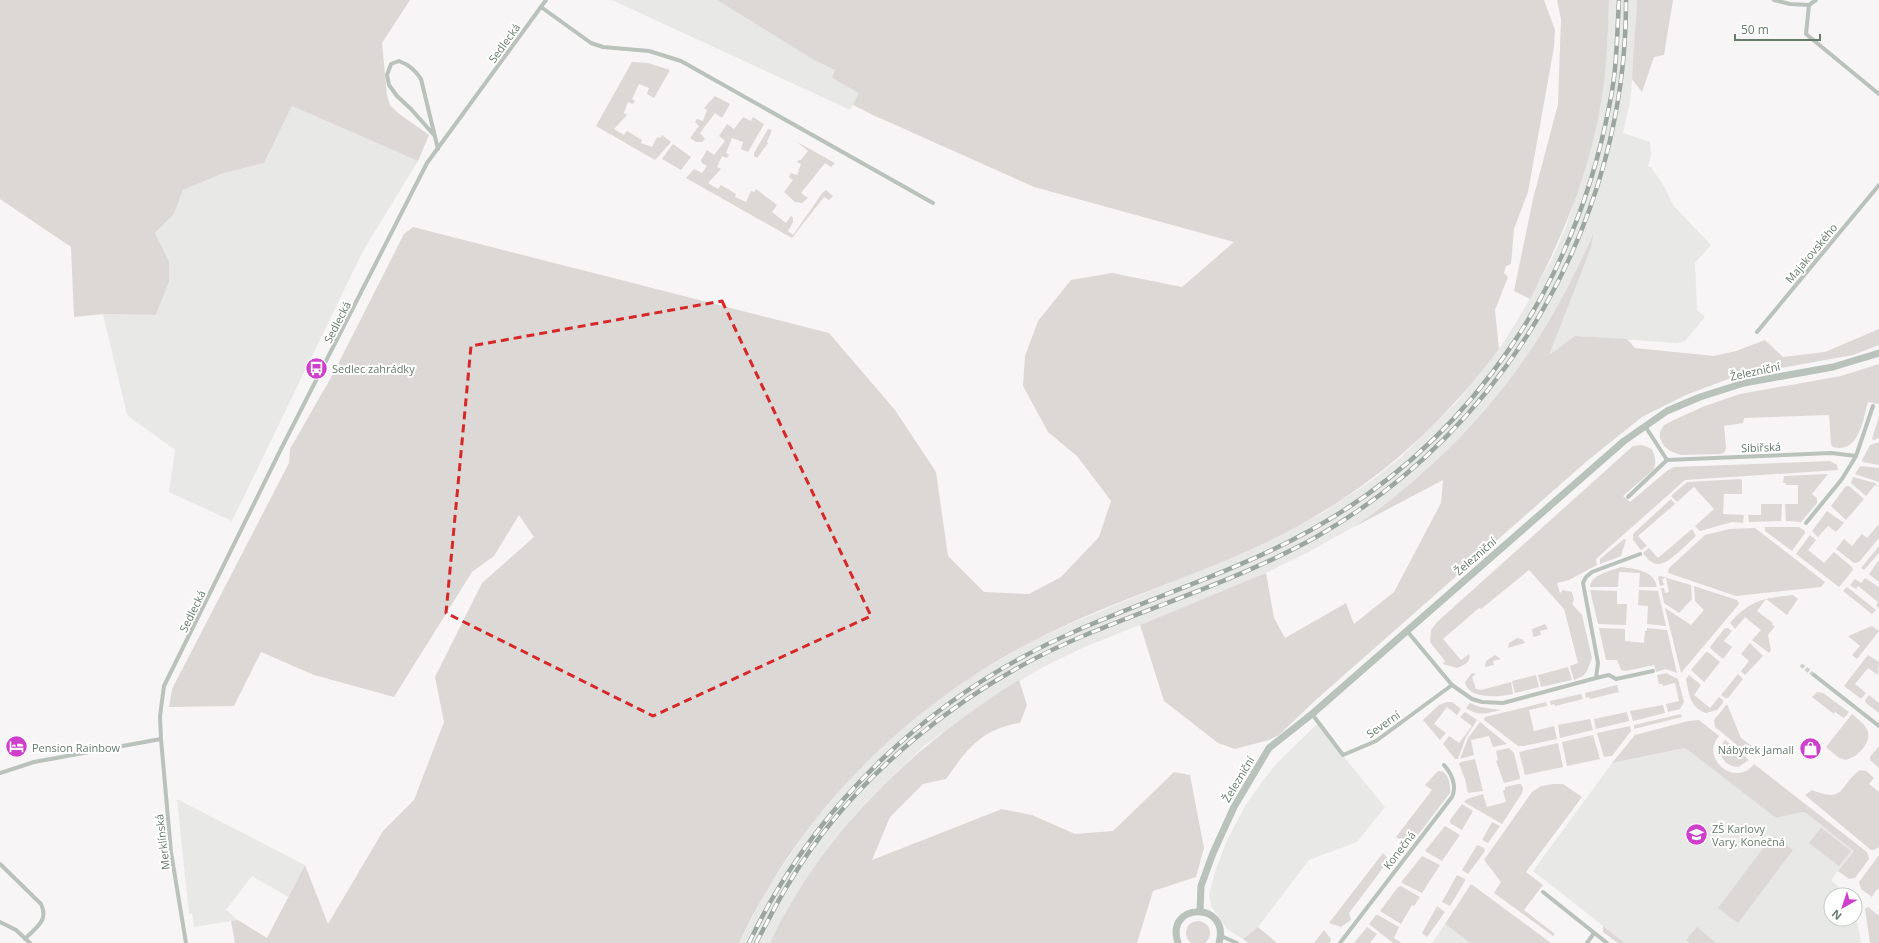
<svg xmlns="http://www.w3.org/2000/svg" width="1879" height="943" font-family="'Open Sans',sans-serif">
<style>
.built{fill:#e8e8e7}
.green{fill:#dcd8d5}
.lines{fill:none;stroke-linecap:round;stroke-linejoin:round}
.minor-tunnel{stroke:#ccd1cc;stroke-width:4;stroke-dasharray:4 2;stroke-linecap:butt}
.minor{stroke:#bac2bc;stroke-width:4}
.tertiary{stroke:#bac2bc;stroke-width:7}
.rail-casing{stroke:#9ba79e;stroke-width:4.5}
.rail{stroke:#fff;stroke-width:3;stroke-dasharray:9;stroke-linecap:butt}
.marked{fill:none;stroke:#d62828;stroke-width:3;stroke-dasharray:8 5;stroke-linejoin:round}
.labels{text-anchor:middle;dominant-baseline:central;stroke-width:4;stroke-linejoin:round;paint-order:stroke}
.street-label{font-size:11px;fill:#667c6b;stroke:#fff}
.poi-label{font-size:11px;fill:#667c6b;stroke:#fff;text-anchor:start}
</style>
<rect width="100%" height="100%" fill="#f8f5f6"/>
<g class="built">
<path d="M612,0H717L836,70L832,78L860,93L850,110Z"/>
<path d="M1609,0H1637L1635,50L1630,102L1623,133L1650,142L1651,155L1648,167H1651L1664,186L1673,205L1711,245L1695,263L1697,310L1705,317L1685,341L1677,343L1575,336L1548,356L1591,248L1592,235L1578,269L1560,304L1522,364L1478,420L1419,478L1357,525L1303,555L1251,580L1085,647L1045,666L989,699L924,746L876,792L854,816L812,871L791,903L770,943H739L767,889L812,823L856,772L906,725L935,701L974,675L1032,641L1074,622L1240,554L1321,514L1371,481L1401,457L1457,402L1499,349L1517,321L1553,257L1567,224L1592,145L1602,97L1607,48Z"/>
<path d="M292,106L418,161L363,251L232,521L169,492L175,450L127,415L103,314L156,315L169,282V261L155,233L174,214L183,190L221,174L264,163Z"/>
<path d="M1317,724L1385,807L1357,842L1309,860L1258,927L1243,939L1227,929L1211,906L1209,894L1216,869L1227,840L1247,803L1262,782L1276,764Z"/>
<path d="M1685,748L1776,818L1802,812L1806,813L1854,851L1831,880L1848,895H1831V919H1855V910L1861,943H1625L1533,871L1612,763Z"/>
<path d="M177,799L305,865L288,897L252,876L226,910L238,920L194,927L192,913L189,914Z"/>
<path d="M1445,924L1470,943H1432Z"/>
</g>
<g class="green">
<path d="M0,0H410L382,43L387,95L390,105L398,113L429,135L418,161L292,106L264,163L221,174L183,190L174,214L155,233L169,261V282L156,315L103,314L74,317L71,247L0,199Z"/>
<path d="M717,0H1544L1555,30L1554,47L1528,192L1514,229L1511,264L1506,266L1504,273L1508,277L1495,310L1499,349C1436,433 1364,495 1269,541C1192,578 1108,602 1031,642C904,708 800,813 739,943H235L231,921L238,920L267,938L305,865L328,924L383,831L414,800L444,722L435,677L482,583L534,537L519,515L494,556L472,572L394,697L314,675L261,652L234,706L169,707L172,689L289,463L290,449L333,374L404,234L413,227L829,333L895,410L936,472L948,556L984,592L1029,594L1061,577L1099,537L1111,501L1077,456L1048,432L1023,386L1025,356L1038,321L1071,280L1112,273L1182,287L1234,242L1034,187L873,115L853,105L859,93L832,78L835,70L816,61Z"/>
<path d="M1557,0H1609C1608,32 1607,65 1602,97C1591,168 1564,235 1530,299L1514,291L1533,199L1558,104L1561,19Z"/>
<path d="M1637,0H1673L1664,55L1654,57L1642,92L1632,79Z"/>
<path d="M632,62L648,63L670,70L654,98L647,94L649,88L639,84L632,99L635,101L633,104L628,102L624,113L627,115L614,129L624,135L627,131L642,140L641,143L652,147L657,137L660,138L662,135L671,142L655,160L596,126Z"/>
<path d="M715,96L730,104L722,118L715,113L700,133L705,139L702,142H696L690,138L699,126L695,122L697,119L703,121L707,110L704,108Z"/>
<path d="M743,117L751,121L753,117L764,124L748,152L741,149L743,142L732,138L726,153L729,155L727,158L722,156L717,167L721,169L708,183L718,189L721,185L736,194L735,197L746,202L751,191L754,192L756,189L777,205L772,212L786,223L791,216L793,218V222L788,231L793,235L823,192L826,190L833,196L829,200L824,197L792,238L686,178L694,169L702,173L707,166L702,163L701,160L707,150L714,155L725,141L719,136L727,124L734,129Z"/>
<path d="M768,129L772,130L767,142L768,143L757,158L754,156V153Z"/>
<path d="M797,142L835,163L831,167L825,163L801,193L808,198L802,203L795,202L784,192L793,180L789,177L791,173L797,175L801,164L797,162L799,160H801L808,151Z"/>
<path d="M673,144L691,157L681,170L662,159Z"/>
<path d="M1593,234L1591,248L1549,355L1575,336L1627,339L1635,348L1714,356L1736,351L1765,340L1783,357L1825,352L1879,329V345L1853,355L1736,376L1686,395L1642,417L1587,461L1318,698L1279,735L1269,740L1235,749L1218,743L1164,701L1140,625L1266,573L1274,618L1285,638L1346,603L1354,624L1394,592L1441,503L1443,480L1354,527C1466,448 1539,359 1593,234Z"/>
<path d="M1879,364V404L1868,402C1863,420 1859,454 1833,447L1831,444L1829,415L1744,418L1743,423L1724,426L1726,447L1725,452L1721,454L1681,455L1670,451L1664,446L1660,438V432L1664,425L1676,419L1705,406L1740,394L1841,376Z"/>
<path d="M1879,416V438L1874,440L1872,439Z"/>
<path d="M1879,442V465L1863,462L1862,460L1870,445Z"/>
<path d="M1642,445L1652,449C1655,456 1657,462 1653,470L1623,496L1630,502L1668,470L1674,467L1830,461L1837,465L1838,470L1685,480L1596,559L1597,565L1569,580L1557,583L1560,593L1563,590L1572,592L1574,600L1572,604L1582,615L1592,658L1587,671L1583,676L1574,680L1570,666L1578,663L1564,609L1529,570L1481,609L1479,608L1443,639L1461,660L1469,654C1472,662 1463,666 1457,668L1443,664L1445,661L1430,642L1431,630L1437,622L1633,446Z"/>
<path d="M1860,466L1879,468V482L1855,474Z"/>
<path d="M1828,474L1812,494L1817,498V503L1801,522L1786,521L1785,504H1798V485H1786V483H1783L1784,476Z"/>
<path d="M1853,477L1875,483L1879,488L1875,485L1866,496L1851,483Z"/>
<path d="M1740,479L1742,480V494H1724L1723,514L1744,515L1743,523L1732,522L1700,531L1695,526L1714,509L1694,487L1677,502L1671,496L1687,482Z"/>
<path d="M1846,486H1849L1864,499L1846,520L1831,506Z"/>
<path d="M1671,499L1675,504L1638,536L1647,546L1641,550L1633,540V534Z"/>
<path d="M1761,504H1782L1781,521L1749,522L1748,515H1761Z"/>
<path d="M1827,511L1844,523L1836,532L1828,526L1818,537L1812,531Z"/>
<path d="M1879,524V538L1859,562L1854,563L1836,549L1844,539L1852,546L1862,534L1867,538Z"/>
<path d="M1765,527H1799L1805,531V533L1792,551L1765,531Z"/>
<path d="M1755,528L1825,582L1821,587L1736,596L1668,573L1669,568L1705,535L1729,529Z"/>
<path d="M1692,529L1696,536C1689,542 1668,565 1658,564C1651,564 1647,558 1643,553L1649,548L1658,558Z"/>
<path d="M1810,535L1816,540L1808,550L1824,563L1834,552L1852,567L1853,570L1839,587L1796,554Z"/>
<path d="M1624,539L1626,540L1621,556L1600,564V559Z"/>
<path d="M1879,546V553L1864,570L1861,568Z"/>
<path d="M1879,560V582L1869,574Z"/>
<path d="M1621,567C1635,569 1654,570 1657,587H1639L1640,573L1619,572L1618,587H1590C1591,574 1611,571 1621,567Z"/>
<path d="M1660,576L1691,585L1692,599L1679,613L1664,603L1661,588H1664L1665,593L1669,592L1666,578L1662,579L1664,585L1660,586L1658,577Z"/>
<path d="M1865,578L1879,587V608L1876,606L1878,602L1858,586L1856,589L1850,585L1855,579L1861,583Z"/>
<path d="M1694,586L1737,600L1739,604L1681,673L1665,608L1691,625L1704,610L1695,601Z"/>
<path d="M1847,587L1876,610L1872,614L1843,591Z"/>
<path d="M1590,590L1617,591V604H1627L1626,625L1598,624Z"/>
<path d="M1639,590L1658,591L1666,626L1647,624L1648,606L1638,605Z"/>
<path d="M1793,595L1798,599L1787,615L1766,599L1757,611L1773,623L1772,625L1775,626L1768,635L1771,650L1769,653L1752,640L1761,630L1745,617L1735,629L1730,623C1750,600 1764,598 1793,595Z"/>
<path d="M1545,624L1548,629L1540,631L1541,635L1533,637L1532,629Z"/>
<path d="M1872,626L1879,631L1857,659L1852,655L1860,646L1848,636Z"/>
<path d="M1599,628L1625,629V641L1644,643L1645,631H1647V628L1667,630L1677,673L1666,669L1656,672L1654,665L1626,671L1621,670L1617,660H1606Z"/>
<path d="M1725,628H1728L1732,631L1724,641L1732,647L1723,659L1711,649L1710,647Z"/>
<path d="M1517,638L1522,639L1525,643L1508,648L1509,643Z"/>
<path d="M1750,643L1763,656L1745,675L1741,671L1749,661L1741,654Z"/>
<path d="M1706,652H1708L1720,662L1704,682L1691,670Z"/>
<path d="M1495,655L1501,659L1493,661L1494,665L1485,667L1486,661Z"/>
<path d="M1868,655L1879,662L1878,675L1868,668L1855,684L1866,693L1862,698H1860L1844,686Z"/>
<path d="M1568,667L1572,680L1541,687L1538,675Z"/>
<path d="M1472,673L1476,674L1472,677L1476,689L1481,690L1511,682L1513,694C1501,697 1468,700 1465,682Z"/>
<path d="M1666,673L1678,679L1684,702L1680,709L1668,712L1666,704L1679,701L1675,683L1663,686L1662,684H1659L1657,675Z"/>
<path d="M1738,674L1743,679L1728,698H1725L1721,695Z"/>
<path d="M1536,675L1539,687L1515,693L1512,681Z"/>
<path d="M1689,675L1701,685L1694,695L1710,708L1719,697L1723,700V703L1717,710L1706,713C1690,708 1689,694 1686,679Z"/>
<path d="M1019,680L1027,705L1020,723C982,729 967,749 946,779L923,784L890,817L872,860L1002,809L1032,815L1075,834L1113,831L1174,772L1190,775L1204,848L1196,877L1153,891L1137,943H770C823,831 915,744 1019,680Z"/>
<path d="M1617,685L1619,692L1590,699L1589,697L1586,698L1585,693Z"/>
<path d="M1817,692L1823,693L1849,712L1844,718L1835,712L1834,714L1812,697Z"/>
<path d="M1581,694L1583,699L1555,706L1554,704L1551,705L1550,701Z"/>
<path d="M1869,695L1879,703V713L1866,703L1865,700Z"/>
<path d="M1447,702H1452L1461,709L1457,715L1447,707L1434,724L1446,733L1440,740L1423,720L1439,705Z"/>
<path d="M1546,702L1547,706L1529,710L1534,731L1554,726L1557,739L1524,746H1518L1484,720L1485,717Z"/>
<path d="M1470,703L1480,707L1501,710C1488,713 1478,717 1466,708Z"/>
<path d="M1727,704L1741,738L1754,748L1748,754L1715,727L1714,720Z"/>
<path d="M1663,705L1665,713L1633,721L1630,711Z"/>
<path d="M1465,712L1477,720L1466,737L1458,759H1455L1443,744L1449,736L1459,743L1472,726L1460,717Z"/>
<path d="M1627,712L1629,721L1596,729L1594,719Z"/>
<path d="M1681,714L1682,717L1634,729V725Z"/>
<path d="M1852,714C1864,724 1875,732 1864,747C1859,753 1855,757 1846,760L1839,758L1826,747Z"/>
<path d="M1590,719L1593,730L1560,738L1558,725Z"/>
<path d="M1699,720L1719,736C1699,759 1736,788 1754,764L1867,852L1869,859L1855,878L1849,879L1838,871L1854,851L1806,813L1802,812L1776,818L1685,748L1612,763L1635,735L1688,721Z"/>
<path d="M1480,722L1507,744L1493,747L1489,736L1471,740L1474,755L1460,759L1468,738Z"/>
<path d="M1630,726L1631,731L1612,756L1604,757L1597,733Z"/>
<path d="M1593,735L1600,759L1567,766L1562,742Z"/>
<path d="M1725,740L1749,760L1738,767C1723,766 1715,752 1725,740Z"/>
<path d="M1558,743L1563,767L1525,775L1519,752Z"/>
<path d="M1879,746V768L1870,760V757Z"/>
<path d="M1509,748L1514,753L1520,777V779L1504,783L1496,761L1498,760L1496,751Z"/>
<path d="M1475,759L1483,791L1468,793L1465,779L1459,764L1461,762Z"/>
<path d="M1860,770L1866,771L1874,778L1869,784L1879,792V847L1874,850H1871L1805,795L1812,790C1846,804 1839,785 1860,770Z"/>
<path d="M1438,771C1448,770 1451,784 1450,793L1414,840L1403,841L1396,837L1432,790L1425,785Z"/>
<path d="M1518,784H1521L1523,788L1522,793L1502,824L1464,802L1467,799L1483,794L1487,807L1506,802L1503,791L1505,790V787Z"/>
<path d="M1554,784H1563L1582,797L1526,872L1543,885L1524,910L1555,934L1553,936L1494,893L1501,882L1484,860L1532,792L1541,786Z"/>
<path d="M1462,804L1473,811L1462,830L1450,823V820Z"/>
<path d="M1492,822L1500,826L1488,843L1482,840Z"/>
<path d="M1445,826L1460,835L1442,861L1425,851Z"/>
<path d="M1821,828L1851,851L1839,866L1809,843Z"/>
<path d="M1773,835L1793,850L1738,923L1718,908Z"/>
<path d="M1477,845L1484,848L1485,851L1468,874L1462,870Z"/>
<path d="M1383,853L1389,860L1349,913L1351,920L1341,927L1329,923Z"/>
<path d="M1879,855V890L1877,889L1872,897L1861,889L1859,882Z"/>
<path d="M1422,856L1440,865L1422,893L1402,883V881Z"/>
<path d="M1457,875L1465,879V881L1450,906L1442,902Z"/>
<path d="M1471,884L1551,943H1470L1445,924Z"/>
<path d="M1401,886L1420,897L1414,906L1412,905L1401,924L1380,911L1398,887Z"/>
<path d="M1437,906L1445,912L1427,937L1422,933Z"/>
<path d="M1868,907L1879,916V943H1870L1865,909Z"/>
<path d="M1376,915H1378L1399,927L1394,938L1402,943H1393L1369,924Z"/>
<circle cx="1198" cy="933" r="12"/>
<path d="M1603,926L1625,943H1618L1603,932Z"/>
<path d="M1258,927L1277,943H1248L1243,939Z"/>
<path d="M1367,927L1377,934L1370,943H1354Z"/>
<path d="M1697,927L1716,943H1690L1686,940Z"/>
<path d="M1324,930L1331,939L1330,943H1314Z"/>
</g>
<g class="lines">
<path class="minor-tunnel" d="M1801,665L1814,675"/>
<g class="minor">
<path d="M1774,0L1790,4L1809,5L1806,34L1879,94"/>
<path d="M1809,5L1816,0"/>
<path d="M541,7L591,43L603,47L649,51L681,61L933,203"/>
<path d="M434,135L411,109L397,96L389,85L387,75L391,64L399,61C409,65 414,69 421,79L438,149"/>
<path d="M1757,332L1879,185"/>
<path d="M1645,426L1667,460L1831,453L1856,456"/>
<path d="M1628,497L1667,460"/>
<path d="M1806,523L1842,479L1856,456L1873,406"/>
<path d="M1407,631L1452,685L1472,699L1482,702L1503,703L1596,678L1598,663L1583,583L1586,577L1592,572L1640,554"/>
<path d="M1814,675L1879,726"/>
<path d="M1596,678L1609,675L1616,679L1653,671"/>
<path d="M1312,714L1343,755L1376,741L1452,685"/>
<path d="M0,773L34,762L161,739"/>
<path d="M0,864L41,904C49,921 36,927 25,939"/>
<path d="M1543,892L1607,943"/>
<path d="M0,922L16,930L30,943"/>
<path d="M1221,936L1237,943"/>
<path d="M186,943L171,852L161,739L160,716L164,686L280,451L427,163L546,0"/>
<path d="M1340,943L1452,797C1457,786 1452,774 1444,765"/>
<path d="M1587,943L1594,933"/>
</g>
<g class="tertiary">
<path d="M1200,911L1201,886L1213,853L1234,807L1269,748L1312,714L1624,441L1667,411L1700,397L1744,383L1833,367L1879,353"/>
<path d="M1178,943C1164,902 1231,901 1219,943"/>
</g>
<defs>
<g id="rail">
<path d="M749,943C816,801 935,692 1078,630C1156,596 1237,571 1311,530C1473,440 1576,283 1610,102C1617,69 1617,34 1619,0"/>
<path d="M756,943C767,923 777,902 789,883C853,775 968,684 1083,636C1160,604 1243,578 1316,537C1506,429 1627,219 1626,0"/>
</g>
</defs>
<use href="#rail" class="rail-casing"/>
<use href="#rail" class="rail"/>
</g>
<path class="marked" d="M722,301L871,616L653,716L446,613L471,346Z"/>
<defs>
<symbol id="bus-disc" viewBox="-11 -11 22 22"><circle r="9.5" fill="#ce3fcb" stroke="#fff"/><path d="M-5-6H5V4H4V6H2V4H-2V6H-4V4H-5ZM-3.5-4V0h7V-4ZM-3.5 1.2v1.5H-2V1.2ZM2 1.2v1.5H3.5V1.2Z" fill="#fff"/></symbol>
<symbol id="hotel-disc" viewBox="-11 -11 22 22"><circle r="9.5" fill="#ce3fcb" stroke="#fff"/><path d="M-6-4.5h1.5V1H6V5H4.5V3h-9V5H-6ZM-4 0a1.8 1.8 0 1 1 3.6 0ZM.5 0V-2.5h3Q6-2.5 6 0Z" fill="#fff"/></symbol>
<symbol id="shop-disc" viewBox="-11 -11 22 22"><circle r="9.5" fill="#ce3fcb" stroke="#fff"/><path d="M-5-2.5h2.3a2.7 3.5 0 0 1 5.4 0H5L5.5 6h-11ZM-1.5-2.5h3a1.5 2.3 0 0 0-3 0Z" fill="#fff"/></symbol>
<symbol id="school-disc" viewBox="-11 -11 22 22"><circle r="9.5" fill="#ce3fcb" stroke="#fff"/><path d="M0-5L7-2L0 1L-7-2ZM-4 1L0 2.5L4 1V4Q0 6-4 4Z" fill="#fff"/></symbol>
</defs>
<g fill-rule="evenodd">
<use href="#bus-disc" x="304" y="356" width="25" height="25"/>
<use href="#hotel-disc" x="4" y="734" width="25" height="25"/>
<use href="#shop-disc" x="1798" y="736" width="25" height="25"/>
<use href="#school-disc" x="1684" y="822" width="25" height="25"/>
</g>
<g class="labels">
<g class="street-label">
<text transform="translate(504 43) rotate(-54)">Sedlecká</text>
<text transform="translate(1811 253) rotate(-50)">Majakovského</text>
<text transform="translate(337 322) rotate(-63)">Sedlecká</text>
<text transform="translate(1755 371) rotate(-12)">Železniční</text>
<text transform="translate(1761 447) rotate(-2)">Sibiřská</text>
<text transform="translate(1475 556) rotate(-41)">Železniční</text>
<text transform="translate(192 611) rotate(-64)">Sedlecká</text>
<text transform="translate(1383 724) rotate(-35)">Severní</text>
<text transform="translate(1238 779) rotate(-59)">Železniční</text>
<text transform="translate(162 842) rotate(-97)">Merklínská</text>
<text transform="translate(1399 850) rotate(-52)">Konečná</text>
</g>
<g class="poi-label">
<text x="332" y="368">Sedlec zahrádky</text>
<text x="32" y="747">Pension Rainbow</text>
<text x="1794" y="749" text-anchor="end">Nábytek Jamall</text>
<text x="1712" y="828">ZŠ Karlovy<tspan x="1712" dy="13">Vary, Konečná</tspan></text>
</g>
</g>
<g transform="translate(1843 907) rotate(219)"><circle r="19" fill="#ffffff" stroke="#c2cbc4"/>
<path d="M0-3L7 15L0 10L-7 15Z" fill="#ce3fcb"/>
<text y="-6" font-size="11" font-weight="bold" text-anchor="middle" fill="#667c6b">N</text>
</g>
<path d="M1735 34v6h85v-6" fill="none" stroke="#667c6b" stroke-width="2"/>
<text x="1741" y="34" font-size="12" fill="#667c6b" stroke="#ffffff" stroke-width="3" paint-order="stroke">50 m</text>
</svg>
